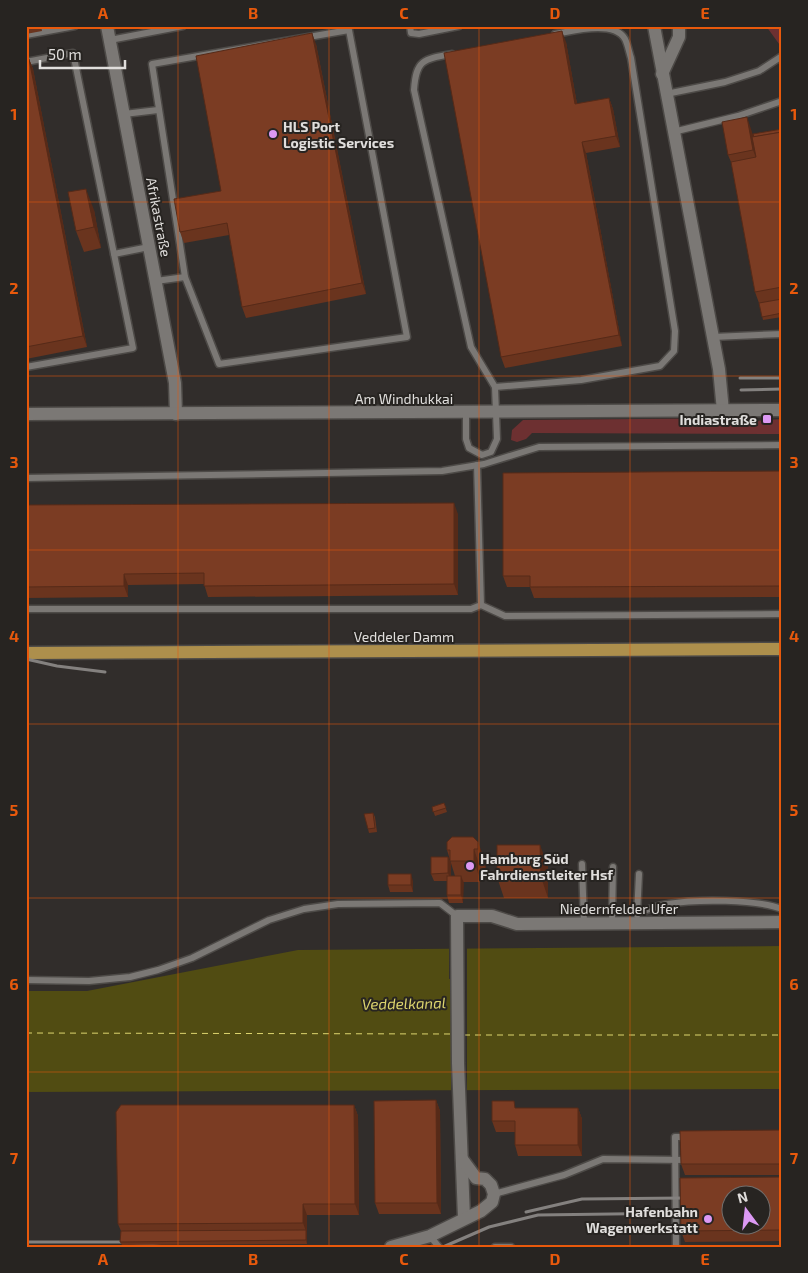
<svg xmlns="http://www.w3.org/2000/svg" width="808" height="1273" font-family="'Exo 2',sans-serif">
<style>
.green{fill:#6d3031}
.water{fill:#514c12}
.pier{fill:#312d2b}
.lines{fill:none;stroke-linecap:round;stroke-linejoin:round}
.ferry{stroke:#ddd56e;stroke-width:1;stroke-dasharray:6 5;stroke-linecap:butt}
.lane-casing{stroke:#4d4a47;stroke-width:9}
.street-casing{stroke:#4d4a47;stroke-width:15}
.primary-casing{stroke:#4d4a47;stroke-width:15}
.lane{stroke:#7b7875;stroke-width:6}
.street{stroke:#7b7875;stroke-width:12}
.primary{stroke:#ad8f4c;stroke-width:12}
.rail{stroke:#84817f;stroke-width:3}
.wall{fill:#6a341e}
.shaded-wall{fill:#562a18}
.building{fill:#7b3c23;stroke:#562a18;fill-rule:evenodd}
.grid{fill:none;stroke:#e8590c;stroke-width:1;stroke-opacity:0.55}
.poi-dot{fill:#dc99f4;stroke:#272421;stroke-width:2}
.labels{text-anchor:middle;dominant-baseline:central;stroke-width:4;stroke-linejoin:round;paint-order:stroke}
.poi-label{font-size:14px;font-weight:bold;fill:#e0dedc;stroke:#272421;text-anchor:start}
.street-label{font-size:14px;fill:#e0dedc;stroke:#272421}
.water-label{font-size:15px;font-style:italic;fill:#ddd56e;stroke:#272421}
.neatline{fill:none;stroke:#e8590c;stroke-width:2}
.grid-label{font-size:16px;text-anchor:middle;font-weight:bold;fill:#e8590c}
</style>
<rect width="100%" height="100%" fill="#312d2b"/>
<g class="green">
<path d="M766,26H782V48Z"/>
<path d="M753,418L755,421L782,419V434L532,433L526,439L517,442L511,440L512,430L523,420Z"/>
</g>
<path class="water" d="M782,946V1089L26,1092V991H87L298,950Z"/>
<path class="pier" d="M449,946H467V1093H451V1057H455V979H449Z"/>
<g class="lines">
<g class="ferry">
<path d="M26,1033L453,1034"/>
<path d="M464,1035H782"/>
</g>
<defs>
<g id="lane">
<path d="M410,26L411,33L419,34L459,26"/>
<path d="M349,30L407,337L219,364L185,277L152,64Z"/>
<path d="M26,35L75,26"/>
<path d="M110,40L183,26"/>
<path d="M452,54C423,59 416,60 414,90L471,347L495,387L497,439L491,452L482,455L469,448L466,439V412"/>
<path d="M26,62L73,53L114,254L149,247"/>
<path d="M666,94L725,82L759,71L782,56"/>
<path d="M124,114L158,110"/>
<path d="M673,132L738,116L782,101"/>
<path d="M156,281L185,277"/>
<path d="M713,337L782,334"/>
<path d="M26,367L133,348L114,254"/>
<path d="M495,387L581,380L660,366L674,351L675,331L631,58C629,52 628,45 625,39C614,20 573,31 555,34"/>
<path d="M26,478L442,471L484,464L539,447L782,445"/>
<path d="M481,605L505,616L782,614"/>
<path d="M26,609H471L481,605L477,465"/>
<path d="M582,864L584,923"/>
<path d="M638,913C648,910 658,905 668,904C696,899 756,899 782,909"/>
<path d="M637,915L639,874"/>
<path d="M612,923L613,867"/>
<path d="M26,980L89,981L130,977L158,970L192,958L269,920L304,909L338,904L440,903L457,916"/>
<path d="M494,1194L564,1175L603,1159L685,1160"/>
<path d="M430,1236L439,1247"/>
<path d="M495,1247H511"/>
<path d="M676,1247L675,1137H688"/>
</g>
<g id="street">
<path d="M107,26L175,383L176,414"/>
<path d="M654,26L719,369L723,411"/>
<path d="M662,74L679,37V26"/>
<path d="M26,414L782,410"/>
<path d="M464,1218L458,1063L457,916H492L517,924L782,922"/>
<path d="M391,1247L430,1236L481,1211L492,1202L494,1194L491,1185L485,1179L476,1178L462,1159"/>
</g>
<path id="primary" d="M26,653L782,649"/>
</defs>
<use href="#lane" class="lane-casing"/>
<use href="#street" class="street-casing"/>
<use href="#primary" class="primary-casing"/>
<use href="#lane" class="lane"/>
<use href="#street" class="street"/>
<use href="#primary" class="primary"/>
<g class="rail">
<path d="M740,378H782"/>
<path d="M741,390L782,389"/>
<path d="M26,659L57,666L105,672"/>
<path d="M526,1212L582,1199L684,1198"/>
<path d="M26,1242H125L165,1247"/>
<path d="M443,1247L489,1227L538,1215L685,1213"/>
</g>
</g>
<g class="wall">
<path d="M26,26H41L42,31L26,34Z"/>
<path d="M566,42L577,104L609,98L613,109L620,147L586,153L622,346L505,368L501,357Z"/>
<path d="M316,44L366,294L246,318L242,307L229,235L184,243L180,232L221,191Z"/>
<path d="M26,59H29L33,69L87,347L26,359Z"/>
<path d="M782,129V317L763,320L759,303L755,292L731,162L728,155L753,134Z"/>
<path d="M94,210L101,248L84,252L76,231Z"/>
<path d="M782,471V597L534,598L530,587H507L503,576Z"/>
<path d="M26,505L458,514V595L208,597L204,584L128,585V597L26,598Z"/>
<path d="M444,803L447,812L435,816L432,807Z"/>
<path d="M373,813L375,817L377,832L369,833L368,829Z"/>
<path d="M473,837L486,863V870H481V882H463V903H449L447,895V881H434L431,874L448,857L451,864V876H455L447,850Z"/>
<path d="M548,866V898H504L497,877Z"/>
<path d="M413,881V892H390L388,885Z"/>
<path d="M436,1100L440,1111L441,1214H379L375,1203Z"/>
<path d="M354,1105L358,1116L359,1215H307V1244L122,1245L120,1242L121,1231L118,1224Z"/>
<path d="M517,1108H578L582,1119V1156H518L515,1145V1132H496L492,1121Z"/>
<path d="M782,1130V1175H685L681,1164Z"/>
<path d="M782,1177V1241L685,1242L681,1231Z"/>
</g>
<g class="shaded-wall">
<path d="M562,31L566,42L579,115L575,104Z"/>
<path d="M312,33L316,44L366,294L362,283Z"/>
<path d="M29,59L33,69L87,347L83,336Z"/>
<path d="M609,98L613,109L620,147L616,136Z"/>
<path d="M747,117L754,138L761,171L753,150Z"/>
<path d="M582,142L586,153L622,346L619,335Z"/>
<path d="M86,189L94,210L101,248L94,227Z"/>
<path d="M454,503L458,514V595L454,584Z"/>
<path d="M124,574L128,585V597L124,586Z"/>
<path d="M478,842L486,863V870L478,849Z"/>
<path d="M540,845L548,866V898L541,877Z"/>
<path d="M474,849L481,870V882L474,861Z"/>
<path d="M448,857L451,864V881L448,873Z"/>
<path d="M411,874L413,881V892L411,885Z"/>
<path d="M461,876L464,883L463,903L461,895Z"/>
<path d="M436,1100L440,1111L441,1214L437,1203Z"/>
<path d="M354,1105L358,1116L359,1215L355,1204Z"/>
<path d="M578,1108L582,1119V1156L578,1145Z"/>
<path d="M303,1204L307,1215V1234L303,1223Z"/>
<path d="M306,1230L307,1234V1244L306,1240Z"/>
</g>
<g class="building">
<path d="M562,31L575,104L609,98L616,136L582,142L619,335L501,357L444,53Z"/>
<path d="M312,33L362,283L242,307L227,223L180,232L174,199L221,191L196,56Z"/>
<path d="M26,59H29L83,336L26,347Z"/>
<path d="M747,117L753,150L728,155L722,122Z"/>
<path d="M782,129V132L754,137L753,134Z"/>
<path d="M782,132V287L755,292L731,162L756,157L752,137Z"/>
<path d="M86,189L94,227L76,231L68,192Z"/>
<path d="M782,299V313L762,317L759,303Z"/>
<path d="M782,471V586L530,587V576H503V473Z"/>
<path d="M454,503V584L204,586V573L124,574V586L26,587V505Z"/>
<path d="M444,803L446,808L433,812L432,807Z"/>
<path d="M373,813L375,828L368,829L364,814Z"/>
<path d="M452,837H473L478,842V849H474V861H450V850H447V842Z"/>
<path d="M497,845H540L541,877H497Z"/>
<path d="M431,857H448V873L431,874Z"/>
<rect x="388" y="874" width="23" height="11"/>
<rect x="447" y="876" width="14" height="19"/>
<path d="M436,1100L437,1203H375L374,1101Z"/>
<path d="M492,1101H514L515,1108H578V1145H515V1121H492Z"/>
<path d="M121,1105H354L355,1204H303V1223L118,1224L116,1112Z"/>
<path d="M782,1130V1164H681L680,1131Z"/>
<path d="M782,1177V1230L681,1231L680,1178ZM730,1196H760V1226H730Z"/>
<path d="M306,1230V1240L120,1242L121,1231Z"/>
</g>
<path class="grid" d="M178,26V1247M329,26V1247M479,26V1247M630,26V1247M26,202H782M26,376H782M26,550H782M26,724H782M26,898H782M26,1072H782"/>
<g class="poi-dot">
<circle cx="273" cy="134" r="5"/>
<rect x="762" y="414" width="10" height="10" rx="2.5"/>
<circle cx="470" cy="866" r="5"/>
<circle cx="708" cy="1219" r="5"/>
</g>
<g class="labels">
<g class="poi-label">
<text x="283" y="126">HLS Port<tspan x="283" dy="16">Logistic Services</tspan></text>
<text x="757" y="419" text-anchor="end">Indiastraße</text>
<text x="480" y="858">Hamburg Süd<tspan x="480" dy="16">Fahrdienstleiter Hsf</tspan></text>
<text x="698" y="1211" text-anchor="end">Hafenbahn<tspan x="698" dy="16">Wagenwerkstatt</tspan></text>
</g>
<g class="street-label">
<text transform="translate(159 217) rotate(79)">Afrikastraße</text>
<text x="404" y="398">Am Windhukkai</text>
<text x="404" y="636">Veddeler Damm</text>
<text x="619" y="908">Niedernfelder Ufer</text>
</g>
<g class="water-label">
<text transform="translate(404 1003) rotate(-1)">Veddelkanal</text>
</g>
</g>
<rect width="808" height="1273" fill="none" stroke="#272421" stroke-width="55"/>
<g transform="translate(746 1210) rotate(345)"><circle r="24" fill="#272421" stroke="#716e6c"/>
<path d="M0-4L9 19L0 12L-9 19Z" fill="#dc99f4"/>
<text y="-8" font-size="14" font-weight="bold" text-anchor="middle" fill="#e0dedc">N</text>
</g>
<path d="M40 60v8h85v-8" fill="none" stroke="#e0dedc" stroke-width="2.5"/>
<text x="48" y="60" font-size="15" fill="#e0dedc" stroke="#272421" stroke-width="4" paint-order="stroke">50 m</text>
<rect x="28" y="28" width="752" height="1218" class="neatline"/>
<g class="grid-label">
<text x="103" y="19">A</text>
<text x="253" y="19">B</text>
<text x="404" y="19">C</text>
<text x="555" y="19">D</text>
<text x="705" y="19">E</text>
<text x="14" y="120">1</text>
<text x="794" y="120">1</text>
<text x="14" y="294">2</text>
<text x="794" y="294">2</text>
<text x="14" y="468">3</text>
<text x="794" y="468">3</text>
<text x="14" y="642">4</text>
<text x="794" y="642">4</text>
<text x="14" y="816">5</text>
<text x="794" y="816">5</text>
<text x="14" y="990">6</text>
<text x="794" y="990">6</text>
<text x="14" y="1164">7</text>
<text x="794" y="1164">7</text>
<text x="103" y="1265">A</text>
<text x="253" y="1265">B</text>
<text x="404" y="1265">C</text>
<text x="555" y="1265">D</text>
<text x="705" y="1265">E</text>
</g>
</svg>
